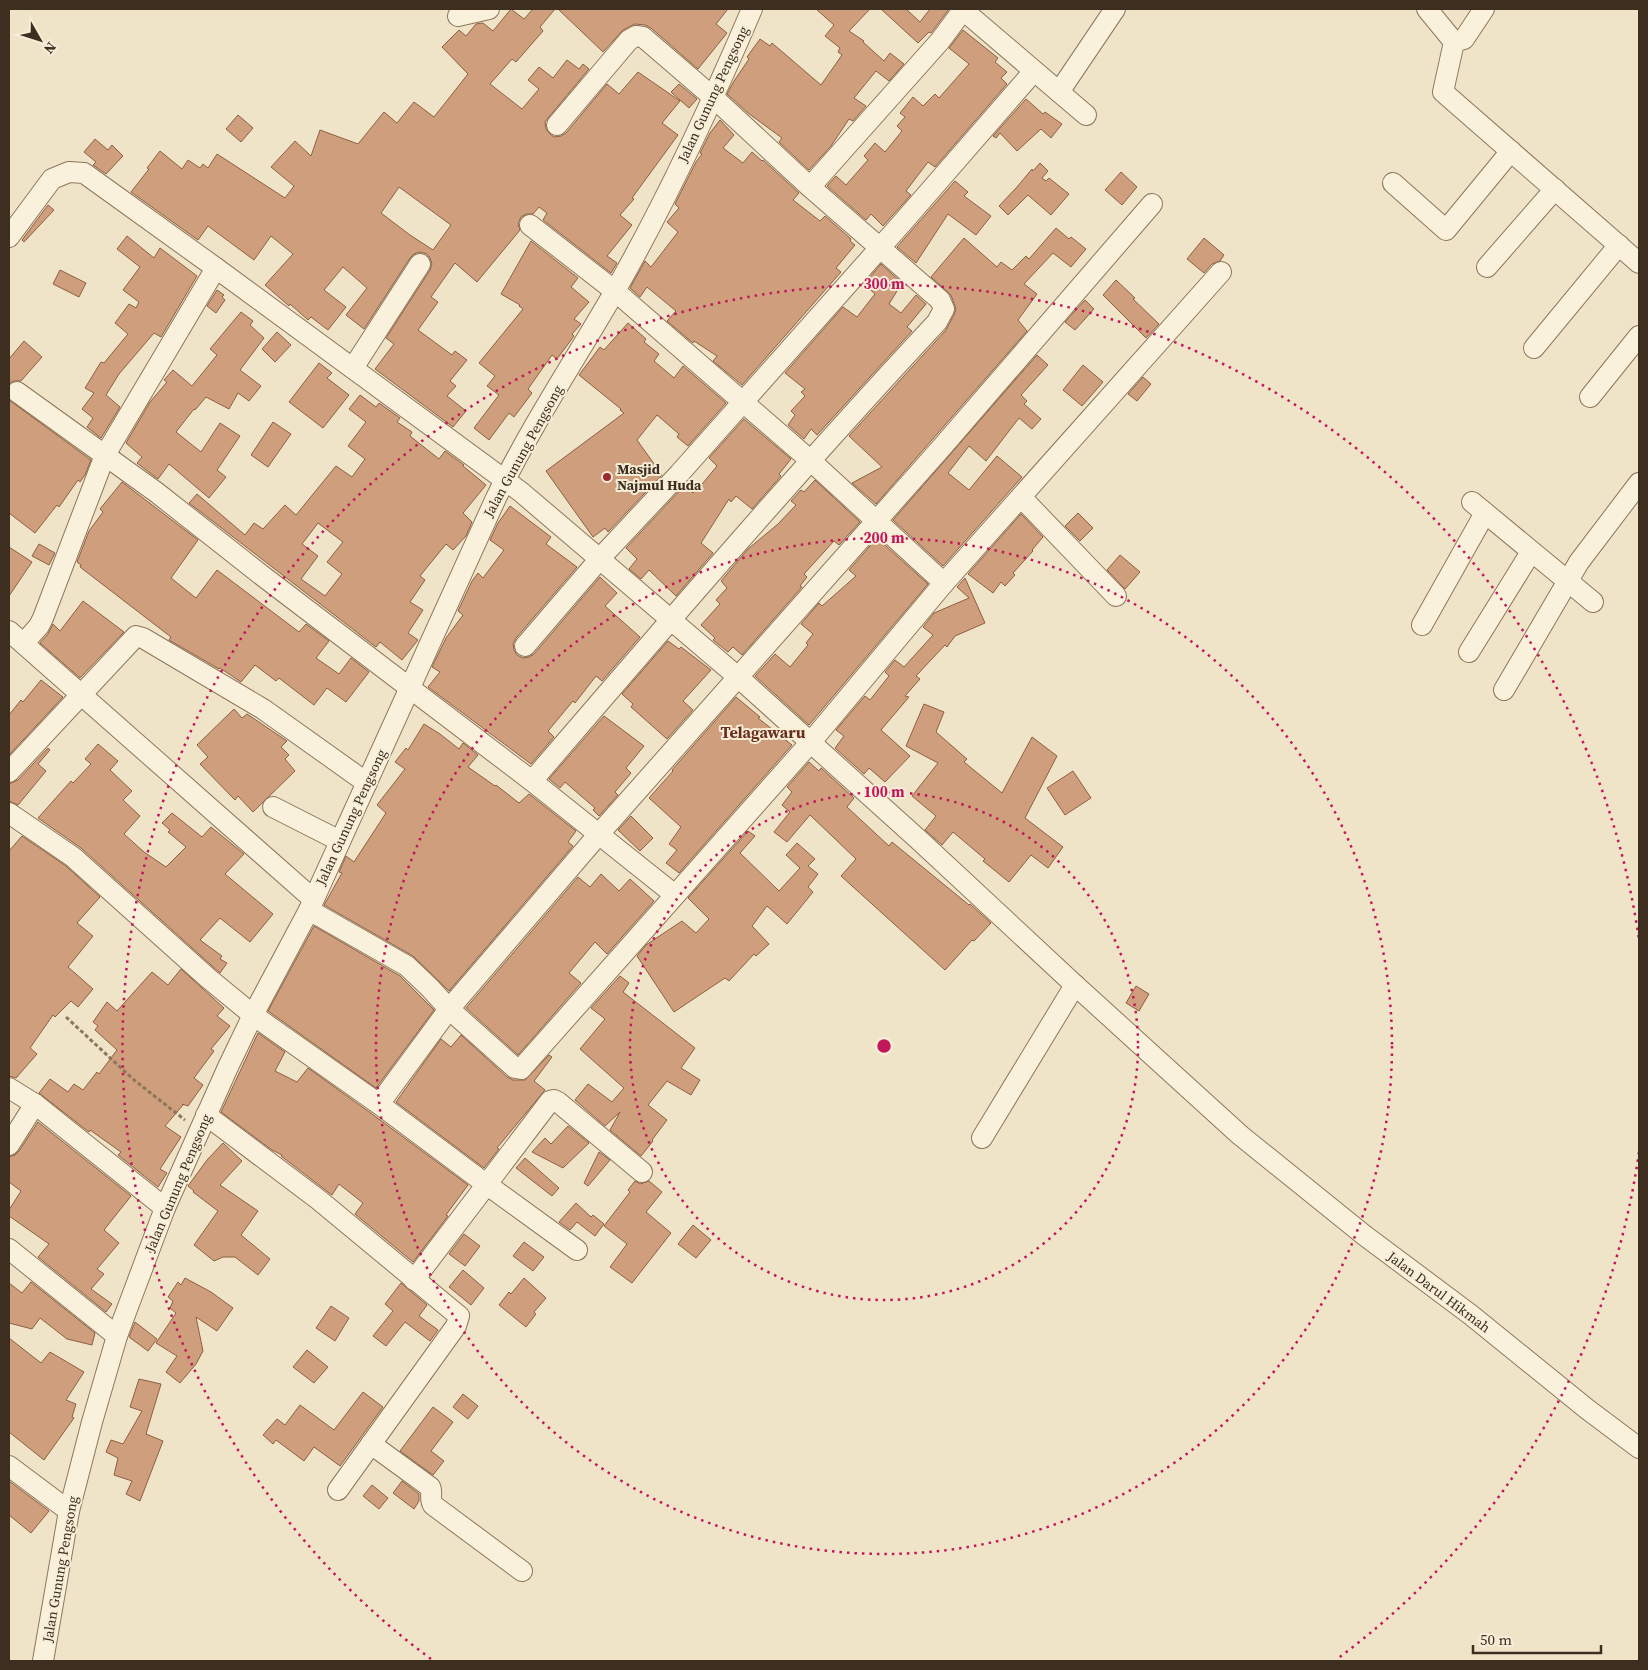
<svg xmlns="http://www.w3.org/2000/svg" width="1648" height="1670" font-family="'Source Serif 4',serif">
<style>
.building{fill:#cf9f7d;stroke:#8d5f41;fill-rule:evenodd}
.lines{fill:none;stroke-linecap:round;stroke-linejoin:round}
.minor-casing{stroke:#8d765c;stroke-width:22}
.path{stroke:#8d765c;stroke-width:3;stroke-dasharray:4 2.5;stroke-linecap:butt}
.minor{stroke:#faf1dc;stroke-width:20}
.ring{fill:none;stroke:#c2185b;stroke-width:2.5;stroke-dasharray:2.5 5}
.poi-dot{fill:#9e2a2b;stroke:#f7eed8;stroke-width:2}
.labels{text-anchor:middle;dominant-baseline:central;stroke-width:4;stroke-linejoin:round;paint-order:stroke}
.street-label{font-size:14px;fill:#3d2e20;stroke:#f7eed8}
.poi-label{font-size:14px;font-weight:bold;fill:#3d2e20;stroke:#f7eed8;text-anchor:start}
.quarter-label{font-size:16px;font-weight:bold;fill:#6b2e1e;stroke:#f7eed8}
.centre{fill:#c2185b;stroke:#f7eed8;stroke-width:2.5}
.ring-label{font-size:15px;text-anchor:middle;font-weight:bold;fill:#c2185b;stroke:#f7eed8;stroke-width:4;stroke-linejoin:round;paint-order:stroke}
</style>
<rect width="100%" height="100%" fill="#f0e4c8"/>
<g class="building">
<path d="M511,9L524,19L533,9H555L540,27L543,31L516,62L512,59L490,84L522,109L539,89L528,80L539,67L553,78L567,60L579,69L583,64L589,69L548,118L545,122L546,129L550,134L554,137L561,136L566,133L607,84L619,94L638,72L680,101L662,123L678,135L632,198L634,199L620,215L632,225L607,256L617,263L611,273L543,220L547,213L539,207L533,214H526L521,217L518,224L520,230L477,282L455,263L431,297L438,302L418,330L452,355L455,351L467,360L450,381L456,386L447,396L466,411L453,427L375,369L394,344L386,338L430,270L432,264L430,258L427,254L420,252L414,254L410,258L364,329L346,315L367,288L343,267L324,290L346,307L328,330L311,317L308,320L290,304L289,306L265,285L293,254L271,236L254,260L208,226L198,240L131,192L149,169L147,168L160,151L182,169L188,160L200,168L203,164L208,168L217,154L285,198L294,186L271,167L295,141L311,156L320,130L358,144L384,112L397,123L414,102L434,117L468,74L442,47L459,30L466,36L476,24L483,23L493,31ZM399,187L451,225L433,250L410,235L381,213Z"/>
<path d="M558,9H728L716,24L727,33L698,69L651,28L645,25L635,24L623,30L603,52Z"/>
<path d="M816,9H870L849,31L864,41L863,42L884,61L890,53L904,64L889,81L876,71L854,98L866,106L853,121L849,119L831,146L809,170L779,142L782,138L748,113L727,94L734,81L749,59L747,57L760,39L770,46L772,43L821,85L842,55L838,52L840,48L825,36L834,25Z"/>
<path d="M881,9H906L920,22L930,9H949L931,33L929,32L918,43Z"/>
<path d="M963,30L998,58L995,62L1007,72L1001,78L1007,84L935,167L928,162L906,191L911,195L883,226L871,214L866,220L827,186L836,176L846,185L868,160L864,156L875,143L885,152L902,131L897,126L905,117L900,113L913,97L923,106L935,94L939,98L969,64L949,48Z"/>
<path d="M679,84L697,99L689,108L671,92Z"/>
<path d="M1026,99L1043,114L1045,112L1062,124L1051,138L1041,129L1017,151L1000,133L996,138L993,136Z"/>
<path d="M238,115L253,128L241,142L226,129Z"/>
<path d="M720,120L734,135L723,148L743,163L752,152L762,161L763,160L799,193L793,200L820,221L825,216L851,239L850,241L855,245L836,268L841,272L742,385L713,361L717,356L694,341L693,343L667,321L676,311L647,287L640,297L630,288L645,261L651,267L678,232L667,222L679,208L675,204L696,162L702,154L700,153L710,133Z"/>
<path d="M95,139L108,150L112,145L123,156L106,174L93,165L96,162L84,152Z"/>
<path d="M1040,163L1048,171L1042,178L1046,181L1049,178L1069,194L1051,215L1028,195L1008,215L999,206L1017,187L1032,169L1033,171Z"/>
<path d="M1121,172L1137,187L1122,205L1105,190Z"/>
<path d="M955,181L968,192L964,196L991,216L976,235L948,214L916,263L897,247Z"/>
<path d="M48,205L54,210L24,242L22,240Z"/>
<path d="M1056,228L1069,239L1071,237L1086,249L1071,267L1053,253L1024,284L1037,294L1018,320L1027,331L876,504L852,483L882,467L849,436L946,330L954,315L956,309L951,295L931,277L964,238L997,267L1001,262L1012,270L1026,256L1029,259Z"/>
<path d="M127,236L154,258L160,248L197,276L161,337L154,333L119,374L106,395L120,407L101,438L87,427L93,418L82,409L94,393L85,388L101,362L104,363L128,334L115,323L129,304L136,308L139,302L123,290L140,267L117,249Z"/>
<path d="M1204,238L1224,255L1220,261L1212,264L1204,273L1187,259Z"/>
<path d="M531,241L578,278L571,287L589,302L574,319L581,324L572,334L574,336L557,359L552,355L528,389L532,393L514,417L509,413L489,440L474,428L499,395L487,386L495,376L479,363L523,309L519,306L520,305L501,294Z"/>
<path d="M881,264L902,283L889,304L901,313L916,295L926,304L907,327L912,331L817,435L811,429L804,439L788,425L795,415L791,411L805,396L801,392L805,389L785,373L843,307L857,317L875,294L864,284Z"/>
<path d="M60,270L86,283L79,297L53,284Z"/>
<path d="M1116,280L1135,298L1133,299L1159,324L1146,338L1103,295Z"/>
<path d="M217,290L224,295L222,297L225,300L216,313L207,306Z"/>
<path d="M1085,300L1094,309L1075,330L1065,322Z"/>
<path d="M241,312L253,321L250,325L264,338L240,370L261,386L249,401L238,393L229,409L206,397L195,410L194,409L176,432L201,452L220,423L240,436L217,470L226,477L209,498L169,464L158,479L137,463L142,457L126,443L150,402L167,382L164,380L173,370L192,386L217,355L210,349Z"/>
<path d="M628,323L646,339L644,342L659,354L654,361L674,378L683,366L726,403L688,446L677,437L679,434L657,415L637,440L662,475L608,532L605,528L593,537L546,471L624,413L620,410L621,409L579,375L600,347L604,350Z"/>
<path d="M277,332L291,345L275,362L262,349Z"/>
<path d="M24,341L42,357L21,381H13L9,384V359Z"/>
<path d="M1037,355L1048,365L1021,395L1027,401L1024,404L1041,419L1032,429L1019,418L986,461L969,446L948,473L969,490L997,456L1022,477L943,566L893,520Z"/>
<path d="M319,363L332,373L327,378L349,395L323,428L289,402Z"/>
<path d="M1083,365L1103,382L1082,406L1063,390Z"/>
<path d="M1143,377L1151,384L1137,401L1128,394Z"/>
<path d="M360,395L376,407L379,403L400,418L397,422L412,432L410,436L439,459L445,451L464,465L463,466L486,485L463,513L472,522L466,536L453,550L446,544L420,576L425,580L410,602L423,610L408,633L418,640L402,660L380,642L376,647L189,503L197,494L245,535L254,523L263,529L285,505L296,515L336,466L352,477L365,459L348,446L366,422L349,409ZM318,523L343,542L327,562L342,574L325,596L301,579L318,556L302,544Z"/>
<path d="M9,400L91,460L85,475L80,482L78,480L59,507L57,505L35,533L9,513Z"/>
<path d="M744,419L791,459L779,474L781,476L752,509L736,496L731,502L729,499L701,543L713,553L676,596L649,570L641,579L629,569L637,559L626,548L684,486L693,493L703,483L717,466L709,458Z"/>
<path d="M273,422L291,434L268,467L251,455Z"/>
<path d="M815,480L860,522L839,545L834,541L804,574L807,577L800,586L802,587L742,655L733,647L728,652L713,640L715,638L701,625L720,604L716,600L727,588L721,581L748,549L778,524L796,505L791,501L801,490L804,492Z"/>
<path d="M122,482L198,540L171,578L196,598L217,570L299,632L306,624L329,641L316,658L339,674L351,658L369,672L346,702L327,688L314,705L279,678L276,681L255,665L241,682L220,668L219,669L169,640L171,637L80,567L81,565L77,562L89,531L103,512L100,509Z"/>
<path d="M510,506L551,537L546,544L577,567L516,638L513,644L514,650L517,655L523,658L529,657L534,654L600,577L617,593L605,606L640,637L602,681L596,676L575,703L573,701L548,731L554,737L531,764L428,687L440,672L432,667L446,638L463,615L458,611L472,581L478,573L483,578L504,550L490,540L498,523Z"/>
<path d="M1078,513L1093,528L1080,541L1065,526Z"/>
<path d="M1021,514L1043,537L1032,550L1033,551L1013,573L1015,575L1005,586L1001,582L993,593L968,574Z"/>
<path d="M877,538L928,584L809,725L755,676L775,654L790,667L808,645L806,643L813,634L801,624L819,603L822,606L856,576L849,570Z"/>
<path d="M39,544L55,553L49,565L32,556Z"/>
<path d="M9,547L32,562L9,596Z"/>
<path d="M1120,555L1140,572L1125,589L1107,570Z"/>
<path d="M965,578L985,623L955,636L947,647L945,645L916,676L920,679L905,696L909,697L881,730L910,756L885,782L869,768L864,774L835,748L844,736L836,730L865,696L870,700L889,676L885,672L895,660L904,667L933,635L923,627L934,613L969,598L957,587Z"/>
<path d="M83,601L124,632L80,678L40,643L48,634L53,624L60,631Z"/>
<path d="M668,641L679,649L681,647L711,670L683,701L693,710L667,739L631,707L633,704L622,694Z"/>
<path d="M41,680L63,697L9,755V715L21,700L23,702Z"/>
<path d="M736,697L760,717L758,718L792,745L679,873L666,863L677,850L669,844L681,827L649,798L673,771L672,770Z"/>
<path d="M924,704L944,712L936,732L967,759L964,762L1002,793L1032,737L1057,756L1025,818L1063,847L1048,868L1031,855L1009,882L983,861L985,859L953,832L942,845L925,830L936,816L912,796L938,763L906,746Z"/>
<path d="M234,709L242,718L247,714L287,741L281,747L289,755L285,759L295,771L253,812L238,796L235,800L200,764L208,757L197,745Z"/>
<path d="M604,716L644,746L626,768L631,773L615,792L618,795L599,816L593,810L595,808L565,782L560,788L549,779Z"/>
<path d="M424,724L440,734L459,749L463,743L478,755L468,767L495,786L496,785L519,803L529,794L576,831L568,842L573,846L449,991L413,956L324,905L342,873L339,872L346,856L354,862L386,813L377,805L405,769L395,762L406,748L408,750Z"/>
<path d="M98,744L118,761L110,770L132,791L123,800L140,816L124,834L144,852L166,867L186,847L168,832L170,830L162,823L172,813L202,837L211,827L244,854L225,874L273,914L250,942L220,918L200,940L222,956L220,959L227,963L220,973L81,848L38,818L71,781L73,783L91,764L85,759Z"/>
<path d="M48,748L50,750L38,764L46,771L18,805L9,801V784L18,780Z"/>
<path d="M809,762L819,771L821,768L854,798L847,807L889,846L892,842L969,905L970,904L991,923L974,941L972,940L945,970L841,876L856,859L810,815L787,842L774,832L790,812L782,805L792,792L787,787Z"/>
<path d="M1073,771L1091,798L1065,815L1047,788Z"/>
<path d="M631,816L653,838L640,851L618,830Z"/>
<path d="M748,831L755,836L740,853L779,891L800,868L786,855L797,843L815,859L808,866L818,874L808,887L813,892L787,924L767,906L752,926L769,944L756,956L754,954L729,981L725,978L674,1012L637,956L646,945L682,921L696,933L709,919L688,898Z"/>
<path d="M22,836L66,866L100,897L77,923L93,936L68,967L93,989L78,1007L71,1001L55,1017L53,1015L30,1048L37,1054L16,1078L9,1076V851Z"/>
<path d="M601,874L619,891L630,879L654,901L607,954L595,942L569,973L581,983L518,1055L466,1008L578,877L590,887Z"/>
<path d="M314,926L400,976L434,1010L376,1088L268,1011Z"/>
<path d="M181,969L224,1008L217,1016L230,1026L211,1049L214,1051L194,1078L203,1085L188,1106L182,1104L183,1105L165,1126L181,1137L160,1169L167,1173L158,1187L118,1155L121,1152L90,1130L89,1132L39,1093L50,1079L68,1092L74,1084L83,1090L97,1072L99,1074L117,1050L95,1030L98,1026L93,1022L107,1002L117,1011L152,972L168,985Z"/>
<path d="M620,976L629,983L623,992L695,1048L681,1068L700,1080L691,1095L667,1081L648,1105L667,1120L652,1140L653,1141L641,1156L610,1130L620,1112L605,1126L575,1100L588,1084L612,1102L624,1088L580,1049L605,1019L591,1008Z"/>
<path d="M1136,986L1149,994L1139,1011L1126,1003Z"/>
<path d="M258,1033L285,1052L275,1071L297,1082L308,1068L372,1114L468,1185L446,1215L448,1216L413,1262L355,1214L363,1203L339,1184L332,1195L281,1156L282,1155L272,1150L221,1112Z"/>
<path d="M461,1035L507,1077L513,1080H525L549,1055L552,1057L534,1081L545,1090L497,1148L499,1149L484,1168L396,1102L441,1039L451,1047Z"/>
<path d="M38,1122L131,1196L104,1230L119,1243L97,1269L104,1274L91,1289L112,1304L106,1312L38,1257L49,1244L9,1216V1210L21,1191L9,1182V1157L15,1155L19,1151Z"/>
<path d="M568,1126L589,1143L563,1168L532,1152L545,1138L551,1144Z"/>
<path d="M223,1143L242,1161L220,1185L258,1211L241,1235L270,1259L258,1275L235,1257H223L214,1261L194,1245L218,1211L193,1192L194,1191L188,1186L207,1160Z"/>
<path d="M599,1152L610,1160L588,1186L584,1183Z"/>
<path d="M525,1158L559,1188L552,1196L516,1168Z"/>
<path d="M635,1181L640,1184L649,1181L662,1192L646,1212L671,1233L632,1283L610,1267L627,1244L604,1226L630,1192L628,1190Z"/>
<path d="M576,1203L591,1217L593,1215L604,1224L595,1236L577,1222L570,1230L559,1222Z"/>
<path d="M693,1225L711,1240L696,1258L678,1244Z"/>
<path d="M464,1234L480,1246L465,1266L449,1254Z"/>
<path d="M524,1242L544,1257L533,1271L513,1256Z"/>
<path d="M463,1270L484,1288L471,1305L449,1287Z"/>
<path d="M185,1278L211,1292L233,1308L217,1331L196,1317L203,1351L196,1364L180,1383L166,1372L177,1356L156,1343L176,1313L170,1308L173,1301L168,1297L178,1282L181,1285Z"/>
<path d="M524,1278L546,1298L534,1312L536,1314L526,1327L499,1305L509,1292L511,1294Z"/>
<path d="M31,1282L95,1333L92,1345L67,1339L40,1318L32,1329L9,1323V1283L22,1293Z"/>
<path d="M401,1283L427,1305L419,1316L438,1330L430,1341L405,1322L386,1346L373,1336L393,1311L385,1304Z"/>
<path d="M331,1306L349,1318L335,1341L316,1328Z"/>
<path d="M135,1322L157,1339L148,1351L129,1337Z"/>
<path d="M9,1338L41,1363L50,1352L84,1372L66,1400L76,1404L72,1417L74,1418L44,1460L9,1432Z"/>
<path d="M307,1350L328,1367L314,1383L293,1367Z"/>
<path d="M139,1379L161,1384L146,1434L163,1441L140,1501L126,1494L132,1481L114,1475L118,1458L106,1452L111,1440L123,1444L142,1411L130,1407Z"/>
<path d="M363,1392L383,1407L340,1466L314,1447L304,1461L276,1440L273,1444L263,1435L277,1419L285,1425L300,1405L334,1430Z"/>
<path d="M463,1394L478,1406L468,1419L453,1407Z"/>
<path d="M433,1407L453,1422L431,1451L444,1461L433,1475L400,1451Z"/>
<path d="M9,1481L49,1511L31,1533L9,1515Z"/>
<path d="M402,1481L419,1494V1501L414,1509L393,1493Z"/>
<path d="M372,1485L388,1498L379,1509L363,1496Z"/>
</g>
<g class="lines">
<defs>
<g id="minor">
<path d="M1427,9L1454,42"/>
<path d="M1484,9L1464,39L1454,42L1443,92L1639,263"/>
<path d="M963,10L1086,115"/>
<path d="M458,16L489,9"/>
<path d="M1059,92L1115,9"/>
<path d="M1393,183L1446,230L1511,151"/>
<path d="M810,187L940,41L963,10L961,9"/>
<path d="M530,225L615,291L811,461L944,583"/>
<path d="M9,237L52,179L69,172L84,173L216,268L521,492L738,677L919,840L1075,985L1240,1135L1364,1235L1471,1315L1587,1409L1639,1448"/>
<path d="M1487,267L1555,189"/>
<path d="M1534,348L1619,245"/>
<path d="M353,368L420,264"/>
<path d="M17,392L156,492L264,577L532,781L675,895"/>
<path d="M1590,397L1639,336"/>
<path d="M1021,497L1116,596"/>
<path d="M1472,502L1593,602"/>
<path d="M1422,625L1485,513"/>
<path d="M9,631L313,899"/>
<path d="M24,643L39,626L43,618L105,455L216,268"/>
<path d="M525,646L604,554L679,474L902,223L1034,71"/>
<path d="M1469,652L1531,552"/>
<path d="M1504,690L1579,562L1639,483"/>
<path d="M9,772L136,636L143,638L263,709L367,783"/>
<path d="M532,781C665,626 798,471 937,322L944,309L940,300L810,187L714,98L643,37L636,36L629,40L557,125"/>
<path d="M273,807L340,841"/>
<path d="M9,813L73,857L208,978L253,1015L379,1104L486,1184L577,1250"/>
<path d="M309,910L407,966L430,988L449,1009L515,1068L521,1069L810,743L944,583L1221,272"/>
<path d="M9,1088L35,1104L165,1208"/>
<path d="M379,1104L449,1009L598,835L942,447L1152,204"/>
<path d="M206,1115L319,1200L459,1316L456,1326L338,1490"/>
<path d="M982,1138L1075,985"/>
<path d="M9,1145L35,1104"/>
<path d="M9,1249L117,1336"/>
<path d="M414,1280L550,1101L554,1100L558,1102L642,1172"/>
<path d="M371,1444L430,1487C433,1492 429,1499 433,1505L522,1571"/>
<path d="M9,1466L69,1511"/>
<path d="M43,1661L69,1511L92,1422L117,1336L165,1208L228,1067L253,1015L309,910L496,498C531,426 575,360 615,291C667,200 711,105 752,9"/>
</g>
</defs>
<use href="#minor" class="minor-casing"/>
<path class="path" d="M66,1017L134,1080L185,1120"/>
<use href="#minor" class="minor"/>
</g>
<g class="ring">
<circle cx="884" cy="1046" r="254"/>
<circle cx="884" cy="1046" r="508"/>
<path d="M1639 1152A762 762 0 0 1 1337 1659M431 1659A762 762 0 1 1 1639 940"/>
</g>
<circle class="poi-dot" cx="607" cy="477" r="5"/>
<g class="labels">
<g class="street-label">
<text transform="translate(713 94) rotate(-65)">Jalan Gunung Pengsong</text>
<text transform="translate(523 451) rotate(-61)">Jalan Gunung Pengsong</text>
<text transform="translate(351 817) rotate(-65)">Jalan Gunung Pengsong</text>
<text transform="translate(178 1183) rotate(-67)">Jalan Gunung Pengsong</text>
<text transform="translate(1439 1292) rotate(37)">Jalan Darul Hikmah</text>
<text transform="translate(60 1569) rotate(-80)">Jalan Gunung Pengsong</text>
</g>
<g class="poi-label">
<text x="617" y="469">Masjid<tspan x="617" dy="16">Najmul Huda</tspan></text>
</g>
<g class="quarter-label">
<text x="763" y="732">Telagawaru</text>
</g>
</g>
<circle cx="884" cy="1046" r="8" class="centre"/>
<g class="ring-label">
<text x="884" y="289">300 m</text>
<text x="884" y="543">200 m</text>
<text x="884" y="797">100 m</text>
</g>
<rect width="1648" height="1670" fill="none" stroke="#3d2e20" stroke-width="20"/>
<g transform="translate(40 40) rotate(129)" stroke="#f7eed8" stroke-width="4" paint-order="stroke">
<path d="M0-4L9 19L0 12L-9 19Z" fill="#3d2e20"/>
<text y="-8" font-size="14" font-weight="bold" text-anchor="middle" fill="#3d2e20">N</text>
</g>
<path d="M1473 1645v8h128v-8" fill="none" stroke="#3d2e20" stroke-width="2.5"/>
<text x="1480" y="1645" font-size="15" fill="#3d2e20" stroke="#f7eed8" stroke-width="4" paint-order="stroke">50 m</text>
</svg>
